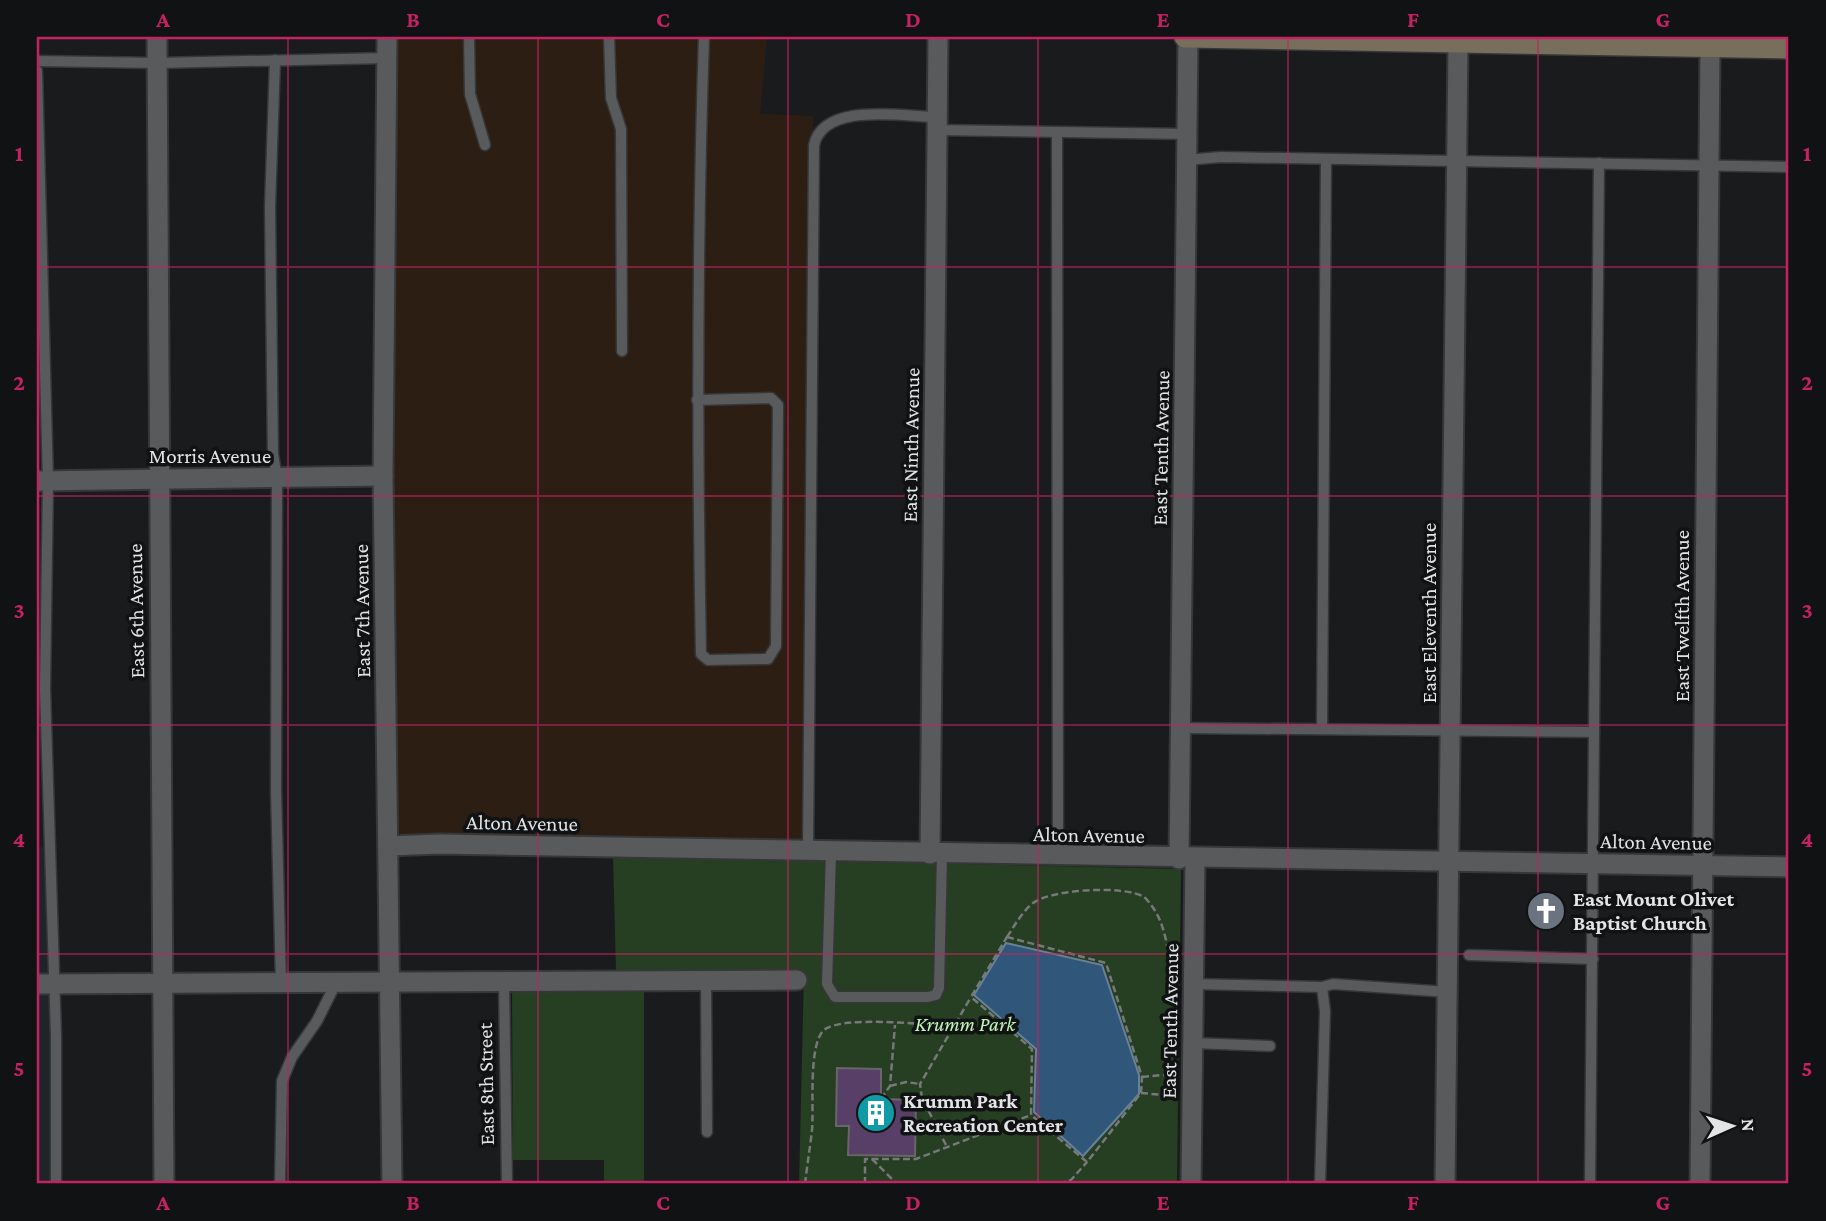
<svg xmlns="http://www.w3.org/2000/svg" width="1826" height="1221" font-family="'Crimson Pro',serif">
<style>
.built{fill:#1f242a}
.industrial{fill:#2d1e14}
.green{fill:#263e21}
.water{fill:#30577a;stroke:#66819a;stroke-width:2}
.building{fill:#583f68;stroke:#686669;stroke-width:2}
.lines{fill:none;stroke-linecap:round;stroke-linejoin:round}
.lane-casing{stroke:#363738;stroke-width:13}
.street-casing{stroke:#363738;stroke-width:23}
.secondary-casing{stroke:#363738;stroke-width:24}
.path{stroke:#77787a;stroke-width:2.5;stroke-dasharray:7 3.5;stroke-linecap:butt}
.lane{stroke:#585a5c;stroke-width:10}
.street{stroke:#585a5c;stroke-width:19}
.secondary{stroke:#776e5b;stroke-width:21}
.grid{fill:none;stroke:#c42262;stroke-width:2;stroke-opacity:0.55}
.labels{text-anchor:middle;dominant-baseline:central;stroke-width:7;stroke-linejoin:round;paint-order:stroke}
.street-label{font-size:21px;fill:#e3e4e6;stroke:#111214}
.poi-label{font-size:21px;font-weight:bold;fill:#e3e4e6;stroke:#111214;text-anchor:start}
.park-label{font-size:21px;font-style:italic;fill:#bff6b5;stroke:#111214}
.neatline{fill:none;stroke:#c42262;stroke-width:2.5}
.grid-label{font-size:23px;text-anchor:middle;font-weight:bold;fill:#c42262}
</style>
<rect width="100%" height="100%" fill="#1a1b1d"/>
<path class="built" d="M37,847L50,848L53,1184H37Z"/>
<path class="industrial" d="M388,37H767L760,114L813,116L806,860L390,849Z"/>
<g class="green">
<path d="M613,856L1181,869L1177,1184H799L804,972H616Z"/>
<path d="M644,989V1184H604V1160H513L512,990Z"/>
</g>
<path class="water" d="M1006,943L1102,965L1139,1075V1094L1083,1156L1034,1112L1036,1049L974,995Z"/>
<path class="building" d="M837,1068L881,1069V1099L916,1100L915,1156L848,1155L849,1126H836Z"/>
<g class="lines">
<defs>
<g id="lane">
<path d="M469,37L470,94L485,145"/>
<path d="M609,37L611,98L621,129L622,351"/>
<path d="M275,60L270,207L273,454L277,478L276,790L281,983"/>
<path d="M37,61L157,63L387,58"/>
<path d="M37,71L48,481L45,689L56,1036V1184"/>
<path d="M937,130L1186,134"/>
<path d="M1057,134L1058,857"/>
<path d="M1186,160L1221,157L1789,167"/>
<path d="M697,400L771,398L778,405L776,646L768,659L708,660L701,654C697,448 697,243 704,37"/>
<path d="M1181,728L1594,732"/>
<path d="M1322,729L1326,160"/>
<path d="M808,852L814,145C824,101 903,117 937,117"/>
<path d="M831,853L827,984L835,997H928L936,995L939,988L942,854"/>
<path d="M1469,955L1593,959"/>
<path d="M706,980L707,1132"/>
<path d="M504,982L507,1184"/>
<path d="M1193,984L1322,987"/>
<path d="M1193,1043L1270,1046"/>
<path d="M280,1184L282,1081L292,1057L317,1021L336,983"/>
<path d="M1320,1184L1325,1011L1322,987L1333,984L1448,992"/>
<path d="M1590,1184L1599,163"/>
</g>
<g id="street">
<path d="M157,37L164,1184"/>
<path d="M387,37L383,476L392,1184"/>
<path d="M37,481L383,476"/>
<path d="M388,846L439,844L1789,867"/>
<path d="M930,854L938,37"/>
<path d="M1179,859L1188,37"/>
<path d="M37,984L797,980"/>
<path d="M1191,1184L1195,859"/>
<path d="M1445,1184L1458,43"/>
<path d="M1700,1184L1710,48"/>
</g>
<path id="secondary" d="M1185,37L1789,48"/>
</defs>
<use href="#lane" class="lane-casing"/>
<use href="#street" class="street-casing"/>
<use href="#secondary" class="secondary-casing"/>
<g class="path">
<path d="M1007,937L1106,963L1142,1077L1141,1093L1087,1162L1031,1115L1032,1049L971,997Z"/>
<path d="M1007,937C1015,925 1022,912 1033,903C1052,889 1124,885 1144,897C1147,899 1152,906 1154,909C1169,932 1169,966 1174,993"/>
<path d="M1142,1077L1174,1074"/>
<path d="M890,1086L906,1082L920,1084"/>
<path d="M1141,1093L1176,1096"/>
<path d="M881,1099L890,1086L895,1025"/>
<path d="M946,1145L922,1098L920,1084L971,997"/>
<path d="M872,1159L897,1184"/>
<path d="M805,1184C807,1166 810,1148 812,1130C814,1108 808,1044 824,1030C842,1015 927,1025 953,1026"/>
<path d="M865,1184V1159H916L1031,1115"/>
<path d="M1059,1184L1071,1180L1087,1162"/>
</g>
<use href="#lane" class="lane"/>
<use href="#street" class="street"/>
<use href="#secondary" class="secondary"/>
</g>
<path class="grid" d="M288,37V1184M538,37V1184M788,37V1184M1038,37V1184M1288,37V1184M1538,37V1184M37,267H1789M37,496H1789M37,725H1789M37,954H1789"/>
<defs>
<symbol id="church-disc" viewBox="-11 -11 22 22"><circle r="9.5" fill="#6b7280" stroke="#111214"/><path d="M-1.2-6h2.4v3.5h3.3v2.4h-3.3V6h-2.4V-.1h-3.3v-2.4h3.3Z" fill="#fff"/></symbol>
<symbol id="building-disc" viewBox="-11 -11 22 22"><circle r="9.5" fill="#0f9aa8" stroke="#111214"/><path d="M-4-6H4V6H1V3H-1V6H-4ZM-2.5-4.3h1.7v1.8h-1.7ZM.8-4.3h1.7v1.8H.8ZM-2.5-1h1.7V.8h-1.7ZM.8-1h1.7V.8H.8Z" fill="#fff"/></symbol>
</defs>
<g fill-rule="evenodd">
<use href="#church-disc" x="1524" y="889" width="44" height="44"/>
<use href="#building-disc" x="854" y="1091" width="44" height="44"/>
</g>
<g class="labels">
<g class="street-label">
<text transform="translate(911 445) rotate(-89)">East Ninth Avenue</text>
<text transform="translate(1161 448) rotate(-89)">East Tenth Avenue</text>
<text x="210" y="456">Morris Avenue</text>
<text transform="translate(136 611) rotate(-91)">East 6th Avenue</text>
<text transform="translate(362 611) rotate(-91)">East 7th Avenue</text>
<text transform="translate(1429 613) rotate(-90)">East Eleventh Avenue</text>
<text transform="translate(1682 616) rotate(-90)">East Twelfth Avenue</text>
<text transform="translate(522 823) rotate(1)">Alton Avenue</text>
<text transform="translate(1089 835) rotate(1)">Alton Avenue</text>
<text transform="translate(1656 842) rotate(1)">Alton Avenue</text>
<text transform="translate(1170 1021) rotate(-89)">East Tenth Avenue</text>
<text transform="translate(486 1084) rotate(-91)">East 8th Street</text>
</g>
<g class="poi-label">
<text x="1573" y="899">East Mount Olivet<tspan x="1573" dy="24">Baptist Church</tspan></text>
<text x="903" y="1101">Krumm Park<tspan x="903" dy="24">Recreation Center</tspan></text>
</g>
<g class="park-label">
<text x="965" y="1024">Krumm Park</text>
</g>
</g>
<rect width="1826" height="1221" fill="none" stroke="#111214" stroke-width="77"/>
<g transform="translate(1732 1126) rotate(87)" stroke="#111214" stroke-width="5" paint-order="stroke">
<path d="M0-5L12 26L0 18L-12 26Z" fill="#e3e4e6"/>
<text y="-10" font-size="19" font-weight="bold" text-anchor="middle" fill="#e3e4e6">N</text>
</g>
<rect x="38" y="38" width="1749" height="1144" class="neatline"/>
<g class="grid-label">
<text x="163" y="27">A</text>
<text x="413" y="27">B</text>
<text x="663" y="27">C</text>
<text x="913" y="27">D</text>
<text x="1163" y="27">E</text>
<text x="1413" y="27">F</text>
<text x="1663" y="27">G</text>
<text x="19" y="161">1</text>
<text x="1807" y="161">1</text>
<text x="19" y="390">2</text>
<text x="1807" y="390">2</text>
<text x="19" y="618">3</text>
<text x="1807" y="618">3</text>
<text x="19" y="847">4</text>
<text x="1807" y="847">4</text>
<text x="19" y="1076">5</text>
<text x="1807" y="1076">5</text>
<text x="163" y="1210">A</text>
<text x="413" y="1210">B</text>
<text x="663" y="1210">C</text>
<text x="913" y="1210">D</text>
<text x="1163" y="1210">E</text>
<text x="1413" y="1210">F</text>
<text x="1663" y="1210">G</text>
</g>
</svg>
